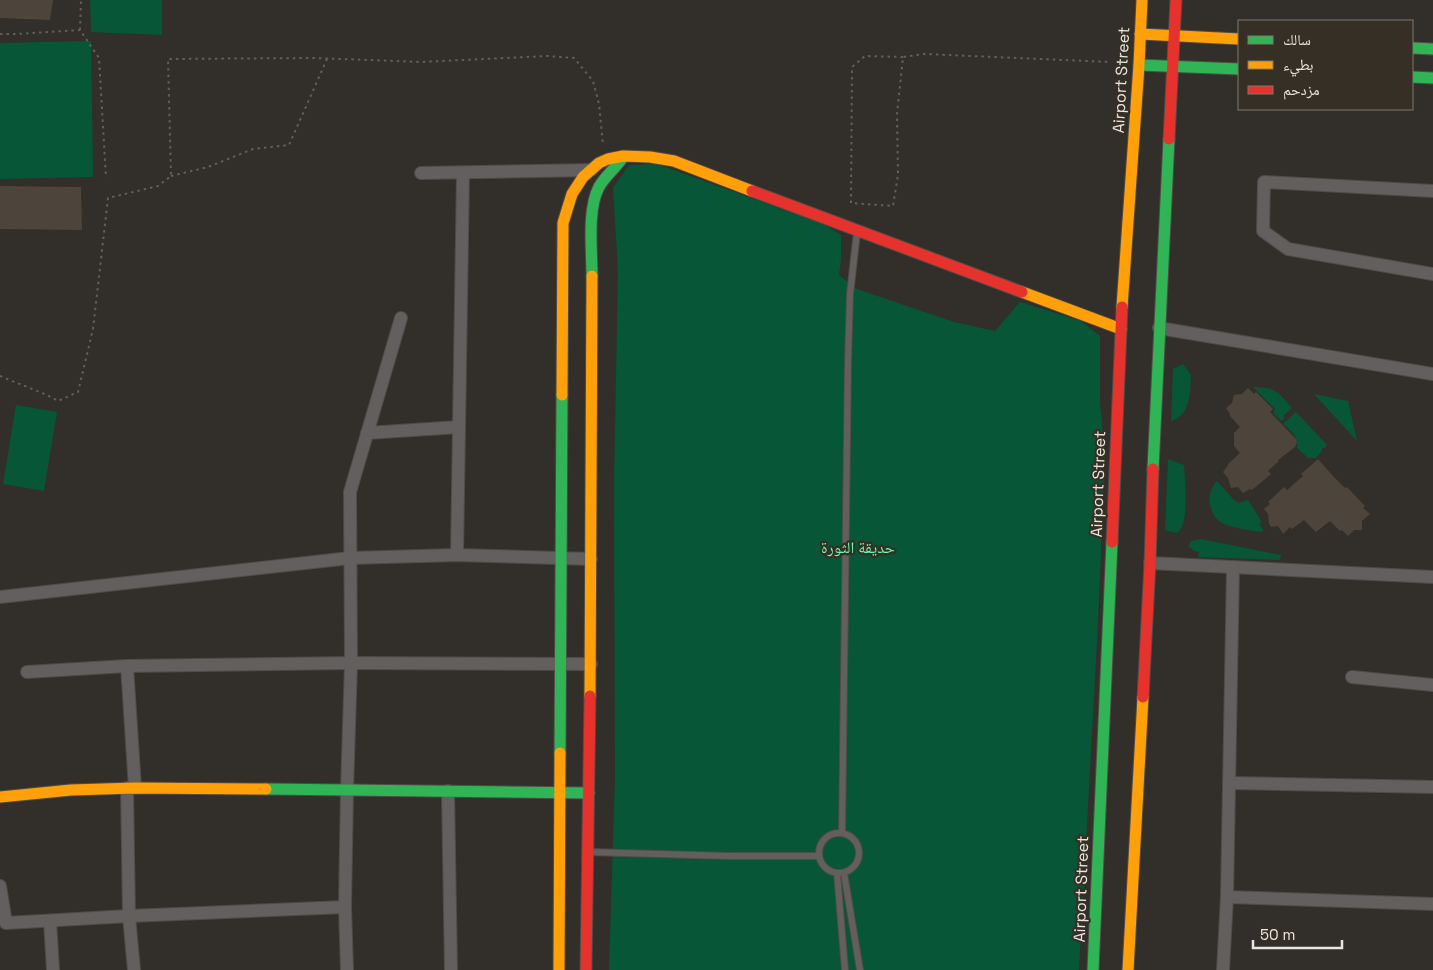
<svg xmlns="http://www.w3.org/2000/svg" width="1433" height="970" font-family="'Space Grotesk','Noto Naskh Arabic',sans-serif">
<style>
.green{fill:#075637}
.building{fill:#4d453b}
.lines{fill:none;stroke-linecap:round;stroke-linejoin:round}
.lane-casing{stroke:#4f4b47;stroke-width:8}
.street-casing{stroke:#4f4b47;stroke-width:14}
.fast-casing{stroke:#4f4b47;stroke-width:13}
.slow-casing{stroke:#4f4b47;stroke-width:13}
.jam-casing{stroke:#4f4b47;stroke-width:13}
.path{stroke:#615f5d;stroke-width:2;stroke-dasharray:2.5 4;stroke-linecap:butt}
.lane{stroke:#625f5e;stroke-width:6}
.street{stroke:#625f5e;stroke-width:12}
.fast{stroke:#30b455;stroke-width:11}
.slow{stroke:#ff9f0a;stroke-width:11}
.jam{stroke:#e5322d;stroke-width:11}
.labels{text-anchor:middle;dominant-baseline:central;stroke-width:4.5;stroke-linejoin:round;paint-order:stroke}
.street-label{font-size:16px;fill:#eae6df;stroke:#362f25}
.park-label{font-size:16px;fill:#6ef9b5;stroke:#362f25}
</style>
<rect width="100%" height="100%" fill="#322e29"/>
<g class="green">
<path d="M90,0H162V35L91,32Z"/>
<path d="M91,41L93,177L0,179V43Z"/>
<path d="M657,164L825,225L841,235V260L839,275L857,289L954,322L995,331L1020,302L1081,321L1100,336V403L1105,455L1098,624L1079,970H609L615,777L614,482L618,270L613,188L629,165Z"/>
<path d="M1183,364L1191,375C1190,392 1191,416 1171,421L1173,369Z"/>
<path d="M1253,387C1274,386 1279,393 1292,408L1284,415V419L1281,421L1273,413L1275,409Z"/>
<path d="M1314,394L1348,401L1357,441Z"/>
<path d="M16,405L57,412L44,491L3,484Z"/>
<path d="M1296,412L1327,445L1325,448H1322V451L1316,458H1308L1297,448C1299,436 1291,431 1283,424Z"/>
<path d="M1168,459L1184,465C1185,477 1188,516 1182,526C1181,529 1179,531 1177,533L1165,530Z"/>
<path d="M1217,481L1234,500L1239,503L1248,500L1262,522L1259,524L1264,531L1260,532C1249,530 1231,528 1222,523C1212,517 1207,502 1211,491C1212,487 1215,484 1217,481Z"/>
<path d="M1201,539L1281,555L1280,560L1198,557L1199,552L1194,551L1188,546L1191,541Z"/>
</g>
<g class="building">
<path d="M0,0H53L50,20L0,18Z"/>
<path d="M0,186L81,187L82,230L0,229Z"/>
<path d="M1248,388L1254,394L1256,392L1273,409L1270,412L1296,439L1297,442L1295,447L1278,460L1279,461L1268,471L1271,474L1252,490L1250,489L1243,493L1238,487L1231,488L1228,478L1223,472L1228,465V464L1240,453L1234,446V433L1240,427L1230,416V414L1226,408L1232,403L1234,395L1242,394Z"/>
<path d="M1318,459L1333,476L1345,488L1347,487L1365,506L1363,508L1370,514L1362,521V530H1354L1348,536L1342,530L1340,531L1330,521L1316,532L1304,520L1292,529L1290,527L1283,534L1278,526L1271,527L1269,523L1268,514L1264,509L1270,504L1268,502L1284,487L1287,490L1303,476L1301,474Z"/>
</g>
<g class="lines">
<defs>
<g id="lane">
<circle cx="839" cy="853" r="20"/>
<path d="M842,833L848,361L850,294L857,232"/>
<path d="M589,852L729,856H818"/>
<path d="M837,873L845,970"/>
<path d="M844,873L860,970"/>
</g>
<g id="street">
<path d="M421,173L591,170"/>
<path d="M1433,191L1264,182L1263,231L1288,249L1433,274"/>
<path d="M1159,328L1433,374"/>
<path d="M367,433L459,427"/>
<path d="M457,555L463,173"/>
<path d="M1150,563L1433,577"/>
<path d="M0,597L350,558L457,555L591,559"/>
<path d="M127,666L135,788"/>
<path d="M27,672L127,666L351,663L591,664"/>
<path d="M1352,677L1433,685"/>
<path d="M1229,783L1433,787"/>
<path d="M127,788L129,916L134,970"/>
<path d="M448,791L451,970"/>
<path d="M0,886L6,923L129,916L345,907"/>
<path d="M1227,897L1433,904"/>
<path d="M50,921L53,970"/>
<path d="M347,970L345,907L347,790L351,663L350,492L401,318"/>
<path d="M1223,970L1227,897L1233,567"/>
</g>
<g id="fast">
<path d="M1412,48L1433,49"/>
<path d="M1139,65L1239,69"/>
<path d="M1412,77L1433,78"/>
<path d="M592,276C592,251 587,209 599,187C605,176 616,168 623,157"/>
<path d="M1153,469L1169,139"/>
<path d="M560,753L562,395"/>
<path d="M266,789L589,793"/>
<path d="M1093,970L1112,542"/>
</g>
<g id="slow">
<path d="M1140,34L1239,39"/>
<path d="M1022,292L1121,329"/>
<path d="M1122,307L1139,65L1142,0"/>
<path d="M562,395L563,223L572,194L583,177L599,163L608,159L623,156L650,157L674,161L752,191"/>
<path d="M590,696L592,276"/>
<path d="M0,797L71,790L135,788L266,789"/>
<path d="M559,970L560,753"/>
<path d="M1128,970L1143,697"/>
</g>
<g id="jam">
<path d="M1169,139L1176,0"/>
<path d="M752,191L1022,292"/>
<path d="M1112,542L1122,307"/>
<path d="M1143,697L1150,563L1153,469"/>
<path d="M586,970L590,696"/>
</g>
</defs>
<use href="#lane" class="lane-casing"/>
<use href="#street" class="street-casing"/>
<use href="#fast" class="fast-casing"/>
<use href="#slow" class="slow-casing"/>
<use href="#jam" class="jam-casing"/>
<g class="path">
<path d="M80,30L81,0"/>
<path d="M0,34H16L80,30L99,58L106,178"/>
<path d="M903,57L865,56L852,67L851,203L893,206L898,175L897,114L903,57L924,54L1111,62"/>
<path d="M171,176L208,167L253,149L289,145L327,59"/>
<path d="M0,376L47,395L58,401L78,392L93,329L108,198L158,186L171,176L168,59L315,58L421,62L547,56L574,58L593,81L599,104L603,145"/>
</g>
<use href="#lane" class="lane"/>
<use href="#street" class="street"/>
<use href="#fast" class="fast"/>
<use href="#slow" class="slow"/>
<use href="#jam" class="jam"/>
</g>
<g class="labels">
<g class="street-label">
<text transform="translate(1121 80) rotate(-87)">Airport Street</text>
<text transform="translate(1098 484) rotate(-88)">Airport Street</text>
<text transform="translate(1081 889) rotate(-88)">Airport Street</text>
</g>
<g class="park-label">
<text x="858" y="547">حديقة الثورة</text>
</g>
</g>
<rect x="1238" y="20" width="175" height="90" fill="#362f25" stroke="#7e786f"/>
<rect x="1248" y="36" width="25" height="8" fill="#30b455" stroke="#7e786f"/>
<text x="1283" y="45" font-size="15" fill="#eae6df">سالك</text>
<rect x="1248" y="61" width="25" height="8" fill="#ff9f0a" stroke="#7e786f"/>
<text x="1283" y="70" font-size="15" fill="#eae6df">بطيء</text>
<rect x="1248" y="86" width="25" height="8" fill="#e5322d" stroke="#7e786f"/>
<text x="1283" y="95" font-size="15" fill="#eae6df">مزدحم</text>
<path d="M1253 940v8h89v-8" fill="none" stroke="#eae6df" stroke-width="2.5"/>
<text x="1260" y="940" font-size="15" fill="#eae6df" stroke="#362f25" stroke-width="4" paint-order="stroke">50 m</text>
</svg>
